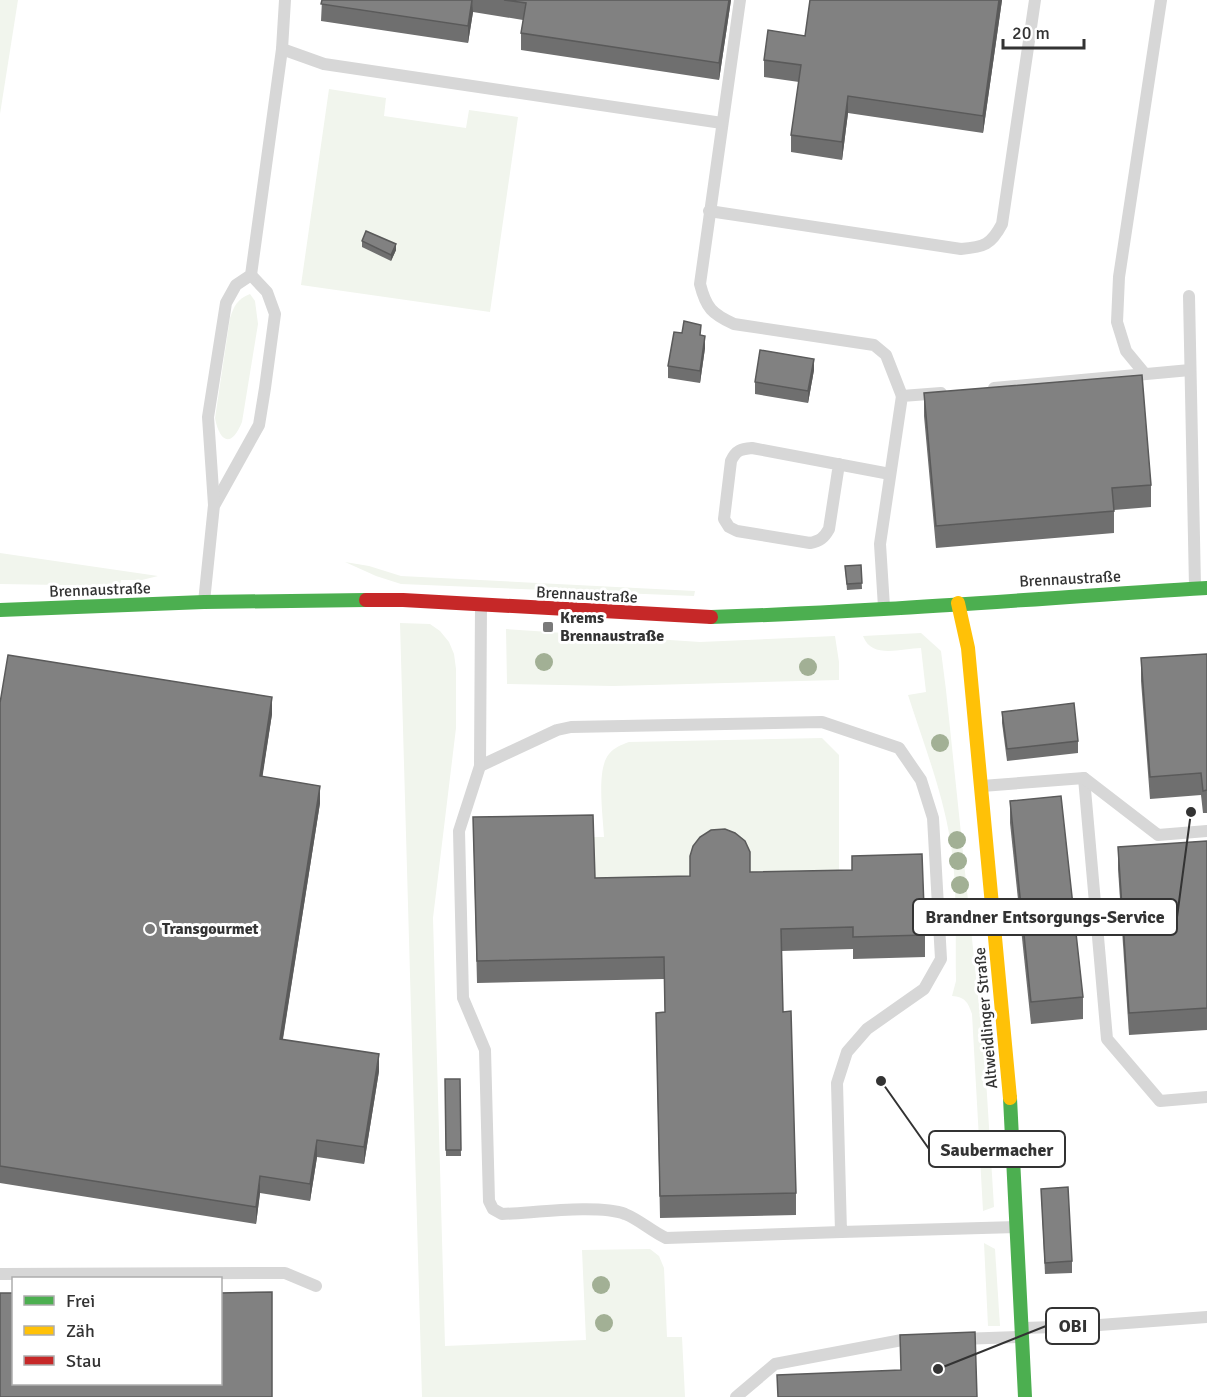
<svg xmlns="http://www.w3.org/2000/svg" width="1207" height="1397" font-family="Signika,sans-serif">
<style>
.green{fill:#f1f5ed}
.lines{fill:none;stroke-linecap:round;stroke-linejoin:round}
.lane{stroke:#d7d7d7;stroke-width:12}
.fast{stroke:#4caf50;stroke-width:14}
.slow{stroke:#ffc107;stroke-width:14}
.jam{stroke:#c62828;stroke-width:14}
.tree{fill:#a2b095}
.wall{fill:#6f6f6f}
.shaded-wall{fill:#5a5a5a}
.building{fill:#818181;stroke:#5a5a5a;stroke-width:1.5}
.poi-dot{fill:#7a7a7a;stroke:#fff;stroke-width:2}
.labels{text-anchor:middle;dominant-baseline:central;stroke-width:6;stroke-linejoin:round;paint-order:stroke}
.street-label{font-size:16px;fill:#333;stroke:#fff}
.poi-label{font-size:16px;font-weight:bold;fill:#333;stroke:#fff;text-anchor:start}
.leader{fill:none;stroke:#333;stroke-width:2}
.callout-dot{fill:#333;stroke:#fff;stroke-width:2}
.callout{fill:#fff;stroke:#333;stroke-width:2}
.callout-label{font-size:18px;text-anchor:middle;font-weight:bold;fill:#333}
</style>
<rect width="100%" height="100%" fill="#fff"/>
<g class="green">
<path d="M0,0H18L0,114Z"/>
<path d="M329,89L386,98L384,116L466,128L469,110L518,117L490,312L301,285Z"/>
<path d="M250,294L255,301L258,324L242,422C232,447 220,444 215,418L230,318C234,306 237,299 250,294Z"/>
<path d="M0,553L158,576L142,580H121L120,586L0,584Z"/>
<path d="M345,562L369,566L401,576L695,591L694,596L401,584L376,576Z"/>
<path d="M400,623L430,624L440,631L449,642L454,654L456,669V728L433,918L445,1346L586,1340L582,1250L650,1249L659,1256L664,1268L667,1337H682L685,1397H422Z"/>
<path d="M506,629L700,642L835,636L839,662V680L613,686L507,684Z"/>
<path d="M921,633L941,651L946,690L985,1063L994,1207L983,1211L972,1014C968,1002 965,997 952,996L956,981C955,934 958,886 950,839C942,790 923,742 908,695L926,692L921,648C902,648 872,660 863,636Z"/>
<path d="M822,738L839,755V892L690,879L595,900L593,837H604C603,816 596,769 609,754C615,747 621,745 629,742Z"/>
<path d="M984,1243L995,1249L1000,1326H988Z"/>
</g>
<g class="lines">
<g class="lane">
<path d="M740,0L700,284C706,308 712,314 734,324L874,345L886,355L902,396"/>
<path d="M282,49L324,64L722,123"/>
<path d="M709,211L961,249C984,247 991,245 1002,224L1035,0"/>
<path d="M1189,296L1195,587"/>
<path d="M1145,374L1126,351L1117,322L1119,277L1161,0"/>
<path d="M994,388L1190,370"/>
<path d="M839,464L829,529C824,538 820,541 810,543L737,531L729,527L724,519L731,461C736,450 741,449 752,448L890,474"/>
<path d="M215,504L259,425L265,388L275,314L267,292L251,275"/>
<path d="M204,602L214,505L208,417L226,303L236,285L251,275L282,49L285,0"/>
<path d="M481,605L480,766L459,831L463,998L485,1050L489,1201L493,1209L502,1214C533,1213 598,1204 625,1214C640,1220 651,1231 666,1238L841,1232"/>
<path d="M884,607L880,544L902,396L941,393"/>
<path d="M480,766L557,730L571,727L822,722L899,748L921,780L933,818L941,959L924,989L867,1029L847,1052L837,1083L841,1232L1017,1227"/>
<path d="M1084,778L1107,1039L1160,1101L1207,1097"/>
<path d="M982,786L1084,778L1158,835L1207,831"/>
<path d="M0,1274L285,1273L316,1286"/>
<path d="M1023,1328L1086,1326L1207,1317"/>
<path d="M960,1339L1021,1337"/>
<path d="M736,1397L775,1364L902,1340H916"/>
</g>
<g class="fast">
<path d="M0,610L204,602L366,600"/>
<path d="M711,617C877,612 1042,598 1207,588"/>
<path d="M1010,1098L1025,1397"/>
</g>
<path class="slow" d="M958,603L968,648L1010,1098"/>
<path class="jam" d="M366,600H403L711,617"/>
</g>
<g class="tree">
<circle cx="544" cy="662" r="9"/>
<circle cx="808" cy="667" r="9"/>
<circle cx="940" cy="743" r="9"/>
<circle cx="957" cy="840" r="9"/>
<circle cx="958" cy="861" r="9"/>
<circle cx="960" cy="885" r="9"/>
<circle cx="962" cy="907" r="9"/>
<circle cx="601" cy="1285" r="9"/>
<circle cx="604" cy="1323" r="9"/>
</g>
<g class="wall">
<path d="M322,0H731L719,80L521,50V33L523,20L473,12L468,43L321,21Z"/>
<path d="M810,0H1002L983,133L848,113L842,160L791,152V135L799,82L764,77V60L805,36Z"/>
<path d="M362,241L396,250L391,261L362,247Z"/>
<path d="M701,336L705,348L700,383L668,378V366Z"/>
<path d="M814,370L808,403L755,394V382Z"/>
<path d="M924,393L1151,485V507L1114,510V533L936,548L924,416Z"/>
<path d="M861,565L862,589L847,590L845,566Z"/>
<path d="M1207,654V813H1203L1201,795L1150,799L1141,681V658Z"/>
<path d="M0,703L272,714L262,777L320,803L283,1039L379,1071L364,1164L317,1157L310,1201L260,1193L256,1224L0,1183Z"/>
<path d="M1002,712L1078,741V753L1007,761L1002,723Z"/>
<path d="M1010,801L1083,997V1019L1031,1024L1010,823Z"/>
<path d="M473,817L595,878L690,876L750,872L925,935V957L853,959V949L781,951L783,1012L796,1193V1215L660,1218L656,1013L665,1012L664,979L477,983Z"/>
<path d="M1207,841V1030L1129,1035L1118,869V847Z"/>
<path d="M445,1079H460L461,1156H446Z"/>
<path d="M1041,1189L1072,1261V1273L1045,1274Z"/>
</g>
<g class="shaded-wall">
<path d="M472,0L473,12L468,43V26Z"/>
<path d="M729,0H731L719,80V63Z"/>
<path d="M999,0H1002L983,133V116Z"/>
<path d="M848,96V113L842,160V142Z"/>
<path d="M396,244V250L391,261V255Z"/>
<path d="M705,336V348L700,383V371Z"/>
<path d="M814,359V370L808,403V391Z"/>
<path d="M272,697V714L260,793V776Z"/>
<path d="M320,786V803L280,1056V1039Z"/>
<path d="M379,1054V1071L364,1164V1147Z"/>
<path d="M317,1140V1157L310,1201V1184Z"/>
<path d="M260,1176V1193L256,1224V1207Z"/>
</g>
<g class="building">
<path d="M322,0H472L468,26L321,4Z"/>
<path d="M504,0H729L719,63L521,33L526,3Z"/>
<path d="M810,0H999L983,116L848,96L842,142L791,135L801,65L764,60L768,30L805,36Z"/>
<path d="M366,231L396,244L391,255L362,241Z"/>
<path d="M684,321L701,325L700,335L705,336L700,371L668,366L674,332L682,333Z"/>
<path d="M760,350L814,359L808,391L755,382Z"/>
<path d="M1142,375L1151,485L1112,488L1114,511L936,526L924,393Z"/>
<path d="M861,565L862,583L847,584L845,566Z"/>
<path d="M1207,654V790L1203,791L1201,773L1150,777L1141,658Z"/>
<path d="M8,655L272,697L260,776L320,786L280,1039L379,1054L364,1147L317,1140L310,1184L260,1176L256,1207L0,1166V703Z"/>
<path d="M1074,703L1078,741L1007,749L1002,712Z"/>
<path d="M1061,796L1083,997L1031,1002L1010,801Z"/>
<path d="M593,815L595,878L690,876V856L693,846L700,837L711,830L725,829L735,833L745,841L750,852V872L852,870V856L922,854L925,935L853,937V927L781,929L783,1012L791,1011L796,1193L660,1196L656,1013L665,1012L664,957L477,961L473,817Z"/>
<path d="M1207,841V1008L1129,1013L1118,847Z"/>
<path d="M445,1079H460L461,1150H446Z"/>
<path d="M1068,1187L1072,1261L1045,1263L1041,1189Z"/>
<path d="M272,1292V1397H0V1293H14V1383H220V1293Z"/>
<path d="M975,1332L977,1397H778L777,1375L901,1370L900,1335Z"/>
</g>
<g class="poi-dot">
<rect x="542" y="621" width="12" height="12" rx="3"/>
<circle cx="150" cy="929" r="6"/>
</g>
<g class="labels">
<g class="street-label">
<text transform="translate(1070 579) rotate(-3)">Brennaustraße</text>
<text transform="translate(100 590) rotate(-2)">Brennaustraße</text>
<text transform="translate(587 595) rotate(3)">Brennaustraße</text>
<text transform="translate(986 1018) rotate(-95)">Altweidlinger Straße</text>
</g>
<g class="poi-label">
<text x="560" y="618">Krems<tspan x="560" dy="18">Brennaustraße</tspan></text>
<text x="162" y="929">Transgourmet</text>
</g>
</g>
<path class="leader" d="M1191 812L1177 917M881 1081L929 1149M938 1369L1046 1326"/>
<g class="callout-dot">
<circle cx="1191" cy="812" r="6"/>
<circle cx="881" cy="1081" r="6"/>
<circle cx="938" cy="1369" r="6"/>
</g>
<g class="callout">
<rect x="913" y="899" width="264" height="36" rx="6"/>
<rect x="929" y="1131" width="136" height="36" rx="6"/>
<rect x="1046" y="1308" width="53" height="36" rx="6"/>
</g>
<g class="callout-label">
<text x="1045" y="923">Brandner Entsorgungs-Service</text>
<text x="997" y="1156">Saubermacher</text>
<text x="1073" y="1332">OBI</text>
</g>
<rect x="12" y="1277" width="210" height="108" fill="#ffffff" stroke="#adadad" stroke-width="1.5"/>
<rect x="24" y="1296" width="30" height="9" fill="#4caf50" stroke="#adadad" stroke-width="1.5"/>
<text x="66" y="1307" font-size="18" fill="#333333">Frei</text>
<rect x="24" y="1326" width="30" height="9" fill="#ffc107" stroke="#adadad" stroke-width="1.5"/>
<text x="66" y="1337" font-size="18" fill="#333333">Zäh</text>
<rect x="24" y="1356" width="30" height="9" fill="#c62828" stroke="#adadad" stroke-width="1.5"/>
<text x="66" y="1367" font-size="18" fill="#333333">Stau</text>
<path d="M1003 39v9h81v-9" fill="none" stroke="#333333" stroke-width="3"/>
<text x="1012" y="39" font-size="18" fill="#333333" stroke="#ffffff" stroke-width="4.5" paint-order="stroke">20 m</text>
</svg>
